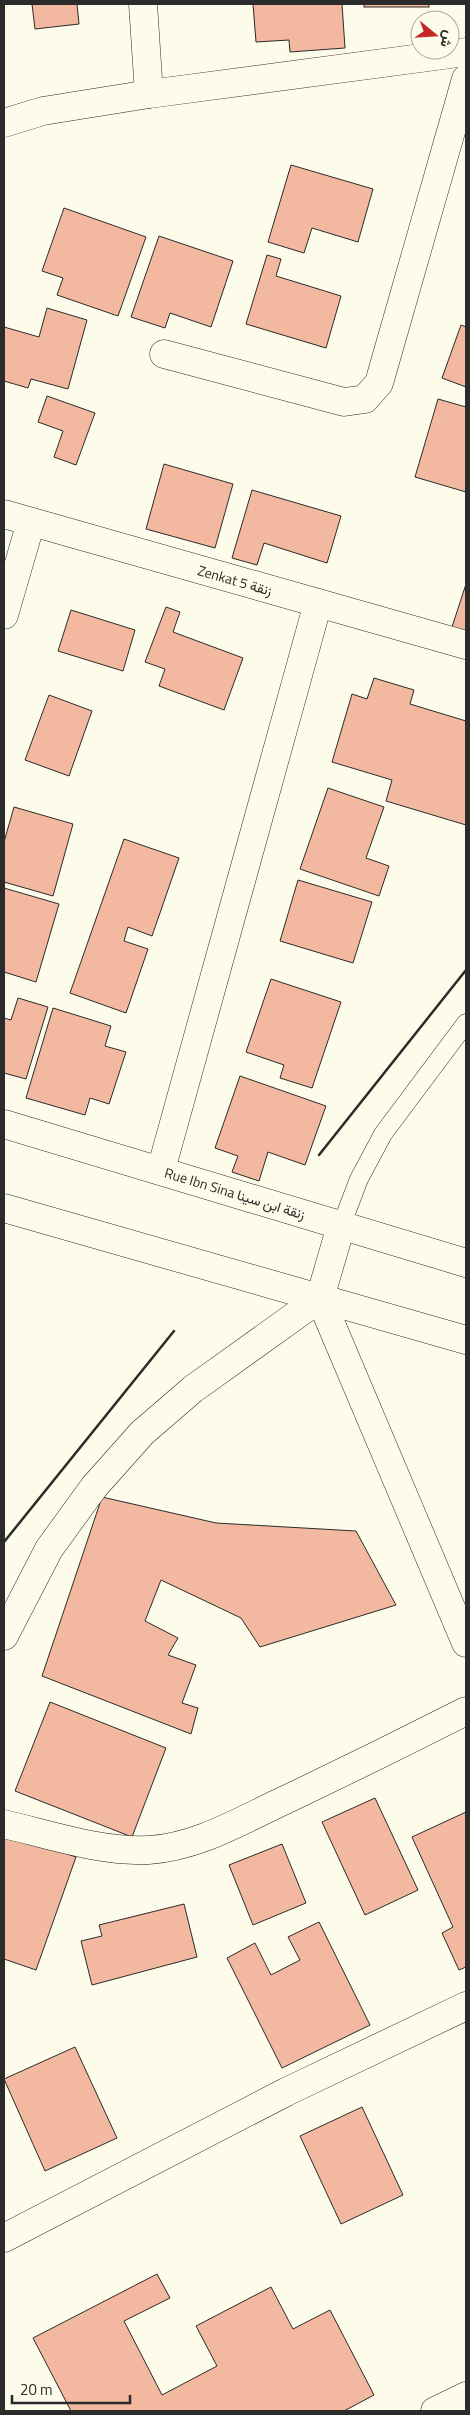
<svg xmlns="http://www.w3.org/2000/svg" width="470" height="2415" font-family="'Titillium Web',Vazirmatn,sans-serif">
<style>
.building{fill:#f2b8a0;stroke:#2b2b2b}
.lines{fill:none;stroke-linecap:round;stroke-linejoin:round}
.lane-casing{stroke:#2b2b2b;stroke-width:19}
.street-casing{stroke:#2b2b2b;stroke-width:29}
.secondary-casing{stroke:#2b2b2b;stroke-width:29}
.lane{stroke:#fdfbea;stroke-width:18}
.street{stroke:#fdfbea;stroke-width:28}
.secondary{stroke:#fdfbea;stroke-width:28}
.wall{stroke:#2b2b2b;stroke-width:2.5}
.labels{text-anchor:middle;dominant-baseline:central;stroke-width:4;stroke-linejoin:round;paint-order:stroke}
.street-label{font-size:14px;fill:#2b2b2b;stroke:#fdfbea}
</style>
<rect width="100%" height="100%" fill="#fdfbea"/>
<g class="building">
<path d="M32,4H77L79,24L35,29Z"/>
<path d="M253,4H342L345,48L290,52L289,40L256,42Z"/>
<rect x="364" y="4" width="65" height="3"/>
<path d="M291,165L373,189L358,242L312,228L304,253L268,242Z"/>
<path d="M64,208L146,237L118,316L57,295L63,278L42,271Z"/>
<path d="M159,236L233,261L211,327L170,313L165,328L131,317Z"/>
<path d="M267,255L281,259L276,276L341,296L326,348L246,324Z"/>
<path d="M47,308L87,320L68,389L31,379L28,388L4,381V327L39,337Z"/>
<path d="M461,325L466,327V387L442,378Z"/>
<path d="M47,396L95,413L76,465L54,457L63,431L38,422Z"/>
<path d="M438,399L466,407V492L415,477Z"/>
<path d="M164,464L233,484L215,548L146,529Z"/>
<path d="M252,490L341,516L327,563L264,543L257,565L232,558Z"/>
<path d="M466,584V635L451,630Z"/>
<path d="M166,607L180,612L173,632L243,658L224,710L159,686L165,669L145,662Z"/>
<path d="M71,610L135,630L123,671L58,651Z"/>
<path d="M374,678L414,690L410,704L466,721V825L386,801L392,780L332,762L352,694L367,699Z"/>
<path d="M49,695L92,711L69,776L25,760Z"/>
<path d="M328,788L384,807L366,858L389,866L379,896L300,869Z"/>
<path d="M14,807L73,824L53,896L4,882V842Z"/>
<path d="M124,839L179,858L152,936L128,927L124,941L148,949L126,1013L70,993Z"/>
<path d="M298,880L372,902L353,963L280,941Z"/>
<path d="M4,888L59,904L36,982L4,972Z"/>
<path d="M271,979L341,1002L312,1088L280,1078L284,1065L246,1052Z"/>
<path d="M18,998L48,1007L26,1079L4,1073V1018L11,1020Z"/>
<path d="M53,1008L111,1026L105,1046L126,1052L109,1104L90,1098L85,1115L26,1098Z"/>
<path d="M240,1076L326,1106L305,1165L268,1152L259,1181L232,1172L238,1156L215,1148Z"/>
<path d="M102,1497L216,1523L356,1531L396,1605L260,1647L241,1618L161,1580L145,1621L178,1638L168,1655L196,1665L182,1703L198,1708L191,1734L42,1676Z"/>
<path d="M50,1702L166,1748L132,1837L15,1791Z"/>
<path d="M375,1798L418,1890L365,1915L322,1822Z"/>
<path d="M466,1812V1967L459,1970L442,1933L453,1927L412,1837Z"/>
<path d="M4,1832L76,1857L36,1970L4,1959Z"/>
<path d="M282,1844L306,1903L253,1925L229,1865Z"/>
<path d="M184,1904L197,1957L92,1985L81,1941L102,1936L99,1925Z"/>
<path d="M319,1922L370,2025L282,2068L227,1958L255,1943L271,1975L300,1960L288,1937Z"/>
<path d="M75,2047L117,2138L45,2171L4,2079Z"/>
<path d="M362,2107L403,2195L341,2224L300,2136Z"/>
<path d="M157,2274L170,2298L124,2321L162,2395L217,2366L196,2326L271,2287L293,2329L330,2310L374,2395L344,2411H71L33,2338Z"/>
</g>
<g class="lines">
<defs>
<path id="lane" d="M341,1226L359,1179L383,1134L466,1023"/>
<g id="street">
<path d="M143,4L149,94"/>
<path d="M4,123L43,111L149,94L466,52"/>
<path d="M164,354L344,402L365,399L379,383L466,79"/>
<path d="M4,514L466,645"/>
<path d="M4,615L31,522"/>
<path d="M161,1170L318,603"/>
<path d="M320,1298L466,1643"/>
<path d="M4,1636L49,1549L94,1487L142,1433L193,1389L320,1298L341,1226"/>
<path d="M4,1824C51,1835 100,1852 149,1850C197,1847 240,1821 283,1801C344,1772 405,1742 466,1711"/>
<path d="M4,2238L286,2092L466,2006"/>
<path d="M435,2411L466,2396"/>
</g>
<g id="secondary">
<path d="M4,1124L466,1263"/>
<path d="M4,1208L466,1340"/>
</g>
</defs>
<use href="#lane" class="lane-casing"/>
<use href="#street" class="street-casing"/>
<use href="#secondary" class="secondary-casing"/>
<use href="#lane" class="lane"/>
<use href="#street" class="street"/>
<use href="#secondary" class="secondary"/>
<g class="wall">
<path d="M319,1155L466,970"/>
<path d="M4,1542L174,1331"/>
</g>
</g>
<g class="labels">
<g class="street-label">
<text transform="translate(235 580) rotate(16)">Zenkat 5 زنقة</text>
<text transform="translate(235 1193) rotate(17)">Rue Ibn Sina زنقة ابن سينا</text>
</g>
</g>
<rect width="470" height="2415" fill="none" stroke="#2b2b2b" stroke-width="10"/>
<g transform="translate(435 35) rotate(108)"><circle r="24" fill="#fdfbea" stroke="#a9a89e"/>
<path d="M0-4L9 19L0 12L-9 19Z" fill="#c62828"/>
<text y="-8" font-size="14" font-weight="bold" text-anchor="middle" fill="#2b2b2b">ش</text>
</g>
<path d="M12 2395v8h118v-8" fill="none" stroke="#2b2b2b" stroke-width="2.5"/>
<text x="20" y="2395" font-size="15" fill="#2b2b2b" stroke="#fdfbea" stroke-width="4" paint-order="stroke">20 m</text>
</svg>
